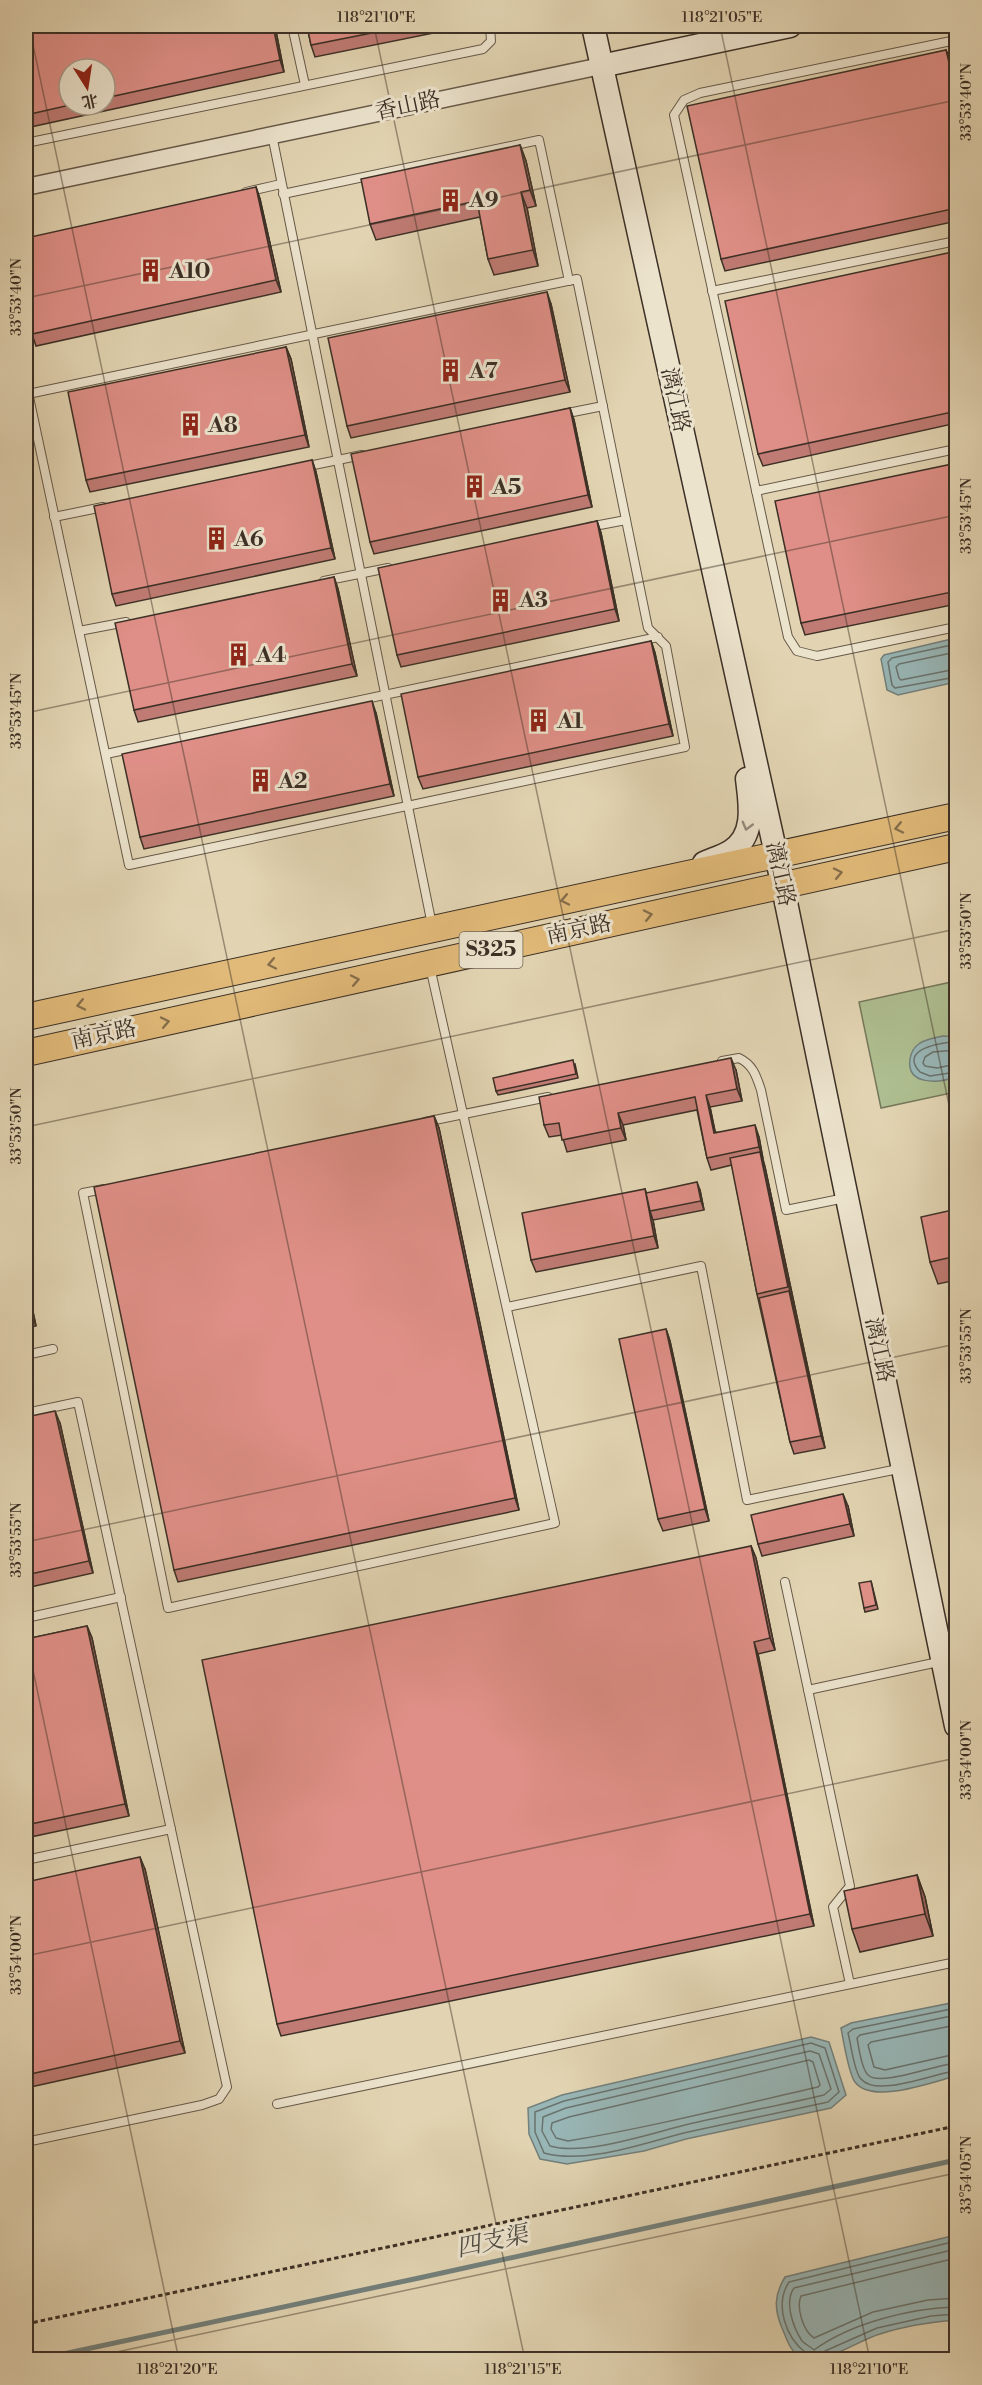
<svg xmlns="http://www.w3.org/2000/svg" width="982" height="2385" font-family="'Libre Bodoni','Noto Serif SC',serif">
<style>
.green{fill:#aebe90;stroke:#75775b;stroke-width:1.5}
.water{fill:#98b6b6;stroke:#73807c;stroke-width:1.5}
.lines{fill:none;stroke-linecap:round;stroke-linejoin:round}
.shore{stroke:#6a736e;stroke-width:1.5}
.stream{stroke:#73807c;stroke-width:5}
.lane-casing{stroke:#665949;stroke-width:10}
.street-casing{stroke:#665949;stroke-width:19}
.secondary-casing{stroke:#3c3026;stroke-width:25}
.primary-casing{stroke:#3c3026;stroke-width:28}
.path{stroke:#3c3026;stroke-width:3;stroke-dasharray:4.5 3;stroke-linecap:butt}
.lane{stroke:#ece3cd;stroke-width:8}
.street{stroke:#ece3cd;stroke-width:16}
.secondary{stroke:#ece3cd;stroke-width:22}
.primary{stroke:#e1ba79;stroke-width:26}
.wall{fill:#c07b74;stroke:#3c3026;stroke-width:1.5;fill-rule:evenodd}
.shaded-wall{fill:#9c645e;stroke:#3c3026;stroke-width:1.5}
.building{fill:#df8f87;stroke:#3c3026;stroke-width:1.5}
.oneway{stroke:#948a7a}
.oneway2{stroke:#866e4b}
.ticks{fill:none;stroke:#3c3026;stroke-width:1.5;stroke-opacity:0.45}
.labels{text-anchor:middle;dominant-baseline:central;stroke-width:6;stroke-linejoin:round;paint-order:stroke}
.shield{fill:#ece3cd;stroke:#716658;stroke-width:1.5}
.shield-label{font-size:21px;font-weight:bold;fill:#3c3026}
.street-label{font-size:22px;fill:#3c3026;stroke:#ece3cd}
.poi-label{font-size:22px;font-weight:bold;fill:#3c3026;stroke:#ece3cd;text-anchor:start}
.water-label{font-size:24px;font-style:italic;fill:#4e4b43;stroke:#ece3cd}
.neatline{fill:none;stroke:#3c3026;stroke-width:2}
.ticks-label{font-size:15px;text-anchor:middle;fill:#3c3026}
</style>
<rect width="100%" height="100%" fill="#e2d4b2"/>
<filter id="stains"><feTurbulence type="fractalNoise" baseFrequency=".00333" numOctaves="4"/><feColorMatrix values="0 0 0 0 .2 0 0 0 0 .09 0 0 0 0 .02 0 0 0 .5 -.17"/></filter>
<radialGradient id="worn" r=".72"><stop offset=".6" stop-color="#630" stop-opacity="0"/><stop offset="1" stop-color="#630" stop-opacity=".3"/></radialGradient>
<path class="green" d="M956,981V1092L881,1108L859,1002Z"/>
<g class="water">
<path d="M956,638V682L898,695L887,690L881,659L884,655Z"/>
<path d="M943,1036L956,1037V1077C939,1083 906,1086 910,1059C911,1052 914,1047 920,1043C927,1039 935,1038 943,1036Z"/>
<path d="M956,2002V2076C932,2082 872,2105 855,2082C849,2075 843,2039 841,2028L851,2023Z"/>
<path d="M811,2037L829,2042L846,2095L831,2108L686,2139L644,2151L567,2164L540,2159L529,2134L528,2108L562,2095Z"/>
<path d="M956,2235V2320C931,2322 904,2326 880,2334C858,2340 825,2366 802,2357C790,2353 787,2339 782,2328C774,2309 774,2295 785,2277Z"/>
</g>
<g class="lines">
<g class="shore">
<path d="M956,644L892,658L888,662L892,685L895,688L956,677"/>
<path d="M956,652L899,664L896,667L899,678L901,680L956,669"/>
<path d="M956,1042C942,1042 898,1049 920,1072L930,1076L956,1072"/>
<path d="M956,1050L933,1052L925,1057L923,1063L925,1066L937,1068L956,1064"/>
<path d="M956,2008L853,2029L848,2033C851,2044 854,2072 861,2079C877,2098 934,2073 956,2071"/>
<path d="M956,2015L860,2035L857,2038C859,2048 861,2068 868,2075C879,2087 939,2064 956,2063"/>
<path d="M956,2025L871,2042L868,2045L874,2067L885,2070L956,2054"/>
<path d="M811,2043L825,2048L839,2092L828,2102C781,2112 735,2122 688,2132C646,2142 587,2165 544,2153L535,2132V2112L564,2101Z"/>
<path d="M810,2051L819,2054L831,2089L824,2095C778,2106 731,2114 685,2125C649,2134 584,2156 550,2146L542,2131L543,2117L566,2108Z"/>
<path d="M809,2060L813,2062L820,2085L818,2087C735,2106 652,2127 568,2141L556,2138L551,2129L552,2123L569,2117Z"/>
<path d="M956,2249L794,2288C784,2302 793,2327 802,2341C805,2344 811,2347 814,2350C851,2323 911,2308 956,2307"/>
<path d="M956,2258L801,2296C796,2307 803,2331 814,2338L873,2312L928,2300L956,2298"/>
<path d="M807,2360L806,2353C786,2338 774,2305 789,2282L956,2241"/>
<path d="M821,2360L825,2351L877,2328L931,2316L956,2314"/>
</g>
<path class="stream" d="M35,2360L419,2278L956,2160"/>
<defs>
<g id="lane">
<path d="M292,26L305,85"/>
<path d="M956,40L700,93L684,100L674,115L788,637L797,651L817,656L956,627"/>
<path d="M272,135L432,925"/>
<path d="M26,143L483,49L491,41L490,26"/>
<path d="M246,192L281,184"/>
<path d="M283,194L539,140L569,281"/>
<path d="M712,291L956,241"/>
<path d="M26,383L129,865L685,747L666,646L648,628L577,279L28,394"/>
<path d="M563,414L603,406"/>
<path d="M304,467L362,455"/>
<path d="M756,491L956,449"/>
<path d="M54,517L103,507"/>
<path d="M589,527L626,520"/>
<path d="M324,581L388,568"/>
<path d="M79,631L126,622"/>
<path d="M106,754L658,637"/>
<path d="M722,1061L739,1058C753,1065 756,1075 761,1090L786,1210L845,1198"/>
<path d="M425,1122L548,1097"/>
<path d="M104,1189L83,1193L168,1608L555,1523L430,967"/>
<path d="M507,1307L701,1266L747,1500L903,1468"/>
<path d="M26,1355L53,1349"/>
<path d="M26,1413L78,1402L227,2087L219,2099L202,2105L26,2142"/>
<path d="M785,1582L850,1886L833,1907L850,1984"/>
<path d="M26,1618L121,1597"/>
<path d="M808,1690L943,1661"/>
<path d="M26,1860L171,1829"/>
<path d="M277,2104L956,1962"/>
</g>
<path id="street" d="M26,187L601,66"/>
<g id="secondary">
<path d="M593,26L776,854L956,1726"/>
<path d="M601,66L790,26"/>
<path d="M704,863C713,859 723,856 731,851C756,836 750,803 747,779"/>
</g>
<g id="primary">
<path d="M26,1017L956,816"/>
<path d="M26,1053L956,847"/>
</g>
</defs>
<use href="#lane" class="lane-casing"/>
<use href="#street" class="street-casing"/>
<use href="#secondary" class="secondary-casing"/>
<use href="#primary" class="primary-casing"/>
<path class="path" d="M26,2324L956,2126"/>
<use href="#lane" class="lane"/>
<use href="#street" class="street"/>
<use href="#secondary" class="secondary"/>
<use href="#primary" class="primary"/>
</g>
<g class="wall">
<path d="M26,26H275L284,72L26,128ZM105,69V105H69Z"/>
<path d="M307,26H468L315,57L311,45Z"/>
<path d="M946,50L951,62L957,88V221L725,271L721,259Z"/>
<path d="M520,145L526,161L536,206L527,208L538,266L494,275L488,259L480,217L376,240L370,224Z"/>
<path d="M256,187L260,199L281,292L36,346L32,334Z"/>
<path d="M957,251V423L763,466L758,454Z"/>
<path d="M551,304L570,392L351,438L347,426Z"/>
<path d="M286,347L291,359L309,447L90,492L86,480Z"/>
<path d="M570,408L574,420L592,507L374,554L370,542Z"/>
<path d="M312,460L316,472L335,559L116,606L112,594Z"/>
<path d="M957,463V604L805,635L801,623Z"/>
<path d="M597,521L601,533L619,621L401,667L397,655Z"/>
<path d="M334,577L338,589L357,676L138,722L134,710Z"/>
<path d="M651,641L655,653L673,736L423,789L418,777Z"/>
<path d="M376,713L394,796L144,849L140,837Z"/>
<path d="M575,1064L578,1078L498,1095L496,1091Z"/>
<path d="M736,1070L742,1101L710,1107L715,1132L759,1137L763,1159L765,1167L825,1448L794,1454L790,1442L757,1294L732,1165L711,1170L707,1158L697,1110L623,1125L626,1140L567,1152L562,1135L549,1137L544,1125Z"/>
<path d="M434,1116L439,1128L519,1510L178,1582L174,1570Z"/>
<path d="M645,1189L646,1193L700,1190L704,1210L653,1220L658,1248L536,1272L531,1260Z"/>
<path d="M957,1209V1280L938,1284L930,1262Z"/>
<path d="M26,1279L36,1326L26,1328Z"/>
<path d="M666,1329L670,1341L709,1521L663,1531L658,1519Z"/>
<path d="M26,1417L60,1423L93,1573L26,1588Z"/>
<path d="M848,1506L854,1536L762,1556L758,1544Z"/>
<path d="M751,1546L756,1558L775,1650L758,1654L814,1926L281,2036L277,2024Z"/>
<path d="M871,1581L878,1609L865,1612L864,1608Z"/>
<path d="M87,1626L92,1638L129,1816L26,1838V1639Z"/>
<path d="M145,1869L185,2053L26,2088V1882Z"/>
<path d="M917,1875L925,1897L933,1936L860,1952L852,1929Z"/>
</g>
<g class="shaded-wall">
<path d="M273,26H275L284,72L280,60Z"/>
<path d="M946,50L951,62L957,88V96Z"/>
<path d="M520,145L526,161L536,206L530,190Z"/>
<path d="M256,187L260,199L281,292L276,280Z"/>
<path d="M521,192L527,208L538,266L533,250Z"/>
<path d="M547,292L551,304L570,392L565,380Z"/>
<path d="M286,347L291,359L309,447L305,435Z"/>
<path d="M570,408L574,420L592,507L588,495Z"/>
<path d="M312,460L316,472L335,559L331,548Z"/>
<path d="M597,521L601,533L619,621L615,609Z"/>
<path d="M334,577L338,589L357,676L352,664Z"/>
<path d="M651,641L655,653L673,736L669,724Z"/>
<path d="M372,701L376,713L394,796L390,784Z"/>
<path d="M731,1058L736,1070L742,1101L737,1089Z"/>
<path d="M706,1095L710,1107L718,1145L714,1133Z"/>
<path d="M618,1113L623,1125L626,1140L621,1128Z"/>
<path d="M434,1116L439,1128L519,1510L515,1498Z"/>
<path d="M755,1125L759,1137L763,1159L759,1147Z"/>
<path d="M760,1152L765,1167L825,1448L821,1436Z"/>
<path d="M697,1182L700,1190L704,1210L701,1201Z"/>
<path d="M645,1189L649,1201L650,1211L653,1220L658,1248L654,1236Z"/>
<path d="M26,1279L36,1326L27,1303L26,1294Z"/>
<path d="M666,1329L670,1341L709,1521L705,1509Z"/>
<path d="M55,1411L60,1423L93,1573L89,1561Z"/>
<path d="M843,1494L848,1506L854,1536L850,1524Z"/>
<path d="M751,1546L756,1558L775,1650L770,1638Z"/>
<path d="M87,1626L92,1638L129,1816L125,1804Z"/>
<path d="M754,1642L758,1654L814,1926L810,1914Z"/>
<path d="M140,1857L145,1869L185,2053L180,2041Z"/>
<path d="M917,1875L925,1897L933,1936L925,1914Z"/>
</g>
<g class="building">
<path d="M26,26H273L280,60L105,98V69H69V105H70L26,115Z"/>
<path d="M307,26H407L311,45Z"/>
<path d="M946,50L957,96V208L721,259L687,106Z"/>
<path d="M520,145L530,190L521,192L533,250L488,259L477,201L370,224L361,179Z"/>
<path d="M256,187L276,280L32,334L26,305V238Z"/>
<path d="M957,251V411L758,454L725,301Z"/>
<path d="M547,292L565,380L347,426L328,338Z"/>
<path d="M286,347L305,435L86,480L68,392Z"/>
<path d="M570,408L588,495L370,542L351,454Z"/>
<path d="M312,460L331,548L112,594L94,506Z"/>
<path d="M957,463V591L801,623L775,501Z"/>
<path d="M597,521L615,609L397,655L378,568Z"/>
<path d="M334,577L352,664L134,710L115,623Z"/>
<path d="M651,641L669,724L418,777L401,694Z"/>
<path d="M372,701L390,784L140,837L122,754Z"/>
<path d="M731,1058L737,1089L706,1095L714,1133L755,1125L759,1147L707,1158L695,1097L618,1113L621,1128L562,1140L559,1123L544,1125L539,1097Z"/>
<path d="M573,1060L576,1074L496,1091L493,1078Z"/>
<path d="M434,1116L515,1498L174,1570L94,1187Z"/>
<path d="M760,1152L788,1287L757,1294L730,1158Z"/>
<path d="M697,1182L701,1201L650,1211L646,1193Z"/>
<path d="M645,1189L654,1236L531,1260L522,1213Z"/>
<path d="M957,1209V1256L930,1262L921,1217Z"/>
<path d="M789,1291L821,1436L790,1442L759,1298Z"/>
<path d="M666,1329L705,1509L658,1519L619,1339Z"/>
<path d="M957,1399V1424L951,1401Z"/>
<path d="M55,1411L89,1561L26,1575V1417Z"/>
<path d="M843,1494L850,1524L758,1544L751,1515Z"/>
<path d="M751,1546L770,1638L754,1642L810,1914L277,2024L202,1660Z"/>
<path d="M871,1581L876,1605L864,1608L859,1583Z"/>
<path d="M87,1626L125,1804L26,1825V1639Z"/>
<path d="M140,1857L180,2041L26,2075V1882Z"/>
<path d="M917,1875L925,1914L852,1929L844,1891Z"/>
</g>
<defs><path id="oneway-chevron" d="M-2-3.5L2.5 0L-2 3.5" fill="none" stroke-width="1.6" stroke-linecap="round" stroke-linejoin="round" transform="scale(1.5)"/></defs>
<use class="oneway" href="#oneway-chevron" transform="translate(747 826) rotate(105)"/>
<g class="oneway2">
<use href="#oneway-chevron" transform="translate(899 828) rotate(168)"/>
<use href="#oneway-chevron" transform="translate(838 873) rotate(-12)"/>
<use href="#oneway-chevron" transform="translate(565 900) rotate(168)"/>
<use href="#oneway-chevron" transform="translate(648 915) rotate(-12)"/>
<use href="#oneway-chevron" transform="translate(272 964) rotate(168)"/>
<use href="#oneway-chevron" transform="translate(355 980) rotate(-12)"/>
<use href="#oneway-chevron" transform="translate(81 1005) rotate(168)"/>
<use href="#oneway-chevron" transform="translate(165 1022) rotate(-12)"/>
</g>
<path class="ticks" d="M29,26L525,2360M374,26L870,2360M720,26L956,1138M26,298L956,100M26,713L956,515M26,1127L956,929M26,1542L956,1344M26,1637L179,2360M26,1956L956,1758M79,2360L956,2173"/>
<defs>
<symbol id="building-bare" viewBox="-9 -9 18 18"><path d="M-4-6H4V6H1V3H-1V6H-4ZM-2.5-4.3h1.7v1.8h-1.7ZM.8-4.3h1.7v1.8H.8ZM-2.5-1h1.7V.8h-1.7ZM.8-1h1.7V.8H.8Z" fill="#8f2418" stroke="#ece3cd" stroke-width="2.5" paint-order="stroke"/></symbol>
</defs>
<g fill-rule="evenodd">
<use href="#building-bare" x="434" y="184" width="33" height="33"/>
<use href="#building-bare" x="134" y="254" width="33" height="33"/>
<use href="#building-bare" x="434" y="354" width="33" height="33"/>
<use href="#building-bare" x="174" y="408" width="33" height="33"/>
<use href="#building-bare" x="458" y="470" width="33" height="33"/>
<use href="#building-bare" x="200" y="522" width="33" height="33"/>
<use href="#building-bare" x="484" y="584" width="33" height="33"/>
<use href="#building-bare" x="222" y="638" width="33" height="33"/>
<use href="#building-bare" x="522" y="704" width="33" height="33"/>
<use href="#building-bare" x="244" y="764" width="33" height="33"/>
</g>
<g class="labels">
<rect class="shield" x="459.5" y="932" width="63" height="36" rx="4.5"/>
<g class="shield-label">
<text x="491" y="950">S325</text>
</g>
<g class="street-label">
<text transform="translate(408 106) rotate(-12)">香山路</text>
<text transform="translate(675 400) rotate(78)">漓江路</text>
<text transform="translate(780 874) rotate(78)">漓江路</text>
<text transform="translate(579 930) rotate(-12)">南京路</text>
<text transform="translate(104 1035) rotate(-12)">南京路</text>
<text transform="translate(879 1350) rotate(78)">漓江路</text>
</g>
<g class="poi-label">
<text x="469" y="200">A9</text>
<text x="169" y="271">A10</text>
<text x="469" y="371">A7</text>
<text x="208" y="425">A8</text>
<text x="492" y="487">A5</text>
<text x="234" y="539">A6</text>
<text x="519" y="600">A3</text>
<text x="256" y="655">A4</text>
<text x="557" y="721">A1</text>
<text x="278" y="781">A2</text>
</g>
<g class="water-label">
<text transform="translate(492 2242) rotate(-12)">四支渠</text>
</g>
</g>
<rect width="982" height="2385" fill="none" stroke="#e2d4b2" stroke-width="66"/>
<g transform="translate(87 87) rotate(168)"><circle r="28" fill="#ece3cd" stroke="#a69b8a" stroke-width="1.5"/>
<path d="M0-4.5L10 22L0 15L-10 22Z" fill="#8f2418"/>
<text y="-9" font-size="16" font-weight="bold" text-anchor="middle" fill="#3c3026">北</text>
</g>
<rect x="33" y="33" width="916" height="2319" class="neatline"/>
<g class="ticks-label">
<text x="376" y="22">118°21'10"E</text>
<text x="722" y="22">118°21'05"E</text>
<text transform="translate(966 102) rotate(-90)" y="5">33°53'40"N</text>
<text transform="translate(16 297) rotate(-90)" y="5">33°53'40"N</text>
<text transform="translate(966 516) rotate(-90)" y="5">33°53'45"N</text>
<text transform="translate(16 711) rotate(-90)" y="5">33°53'45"N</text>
<text transform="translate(966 931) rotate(-90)" y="5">33°53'50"N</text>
<text transform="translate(16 1126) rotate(-90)" y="5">33°53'50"N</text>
<text transform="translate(966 1346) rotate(-90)" y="5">33°53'55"N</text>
<text transform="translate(16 1540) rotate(-90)" y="5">33°53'55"N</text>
<text transform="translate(966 1760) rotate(-90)" y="5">33°54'00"N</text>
<text transform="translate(16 1955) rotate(-90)" y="5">33°54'00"N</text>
<text transform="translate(966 2175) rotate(-90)" y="5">33°54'05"N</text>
<text x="177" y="2374">118°21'20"E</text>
<text x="523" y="2374">118°21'15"E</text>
<text x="869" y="2374">118°21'10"E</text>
</g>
<rect width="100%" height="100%" filter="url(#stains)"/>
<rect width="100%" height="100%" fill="url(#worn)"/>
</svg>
